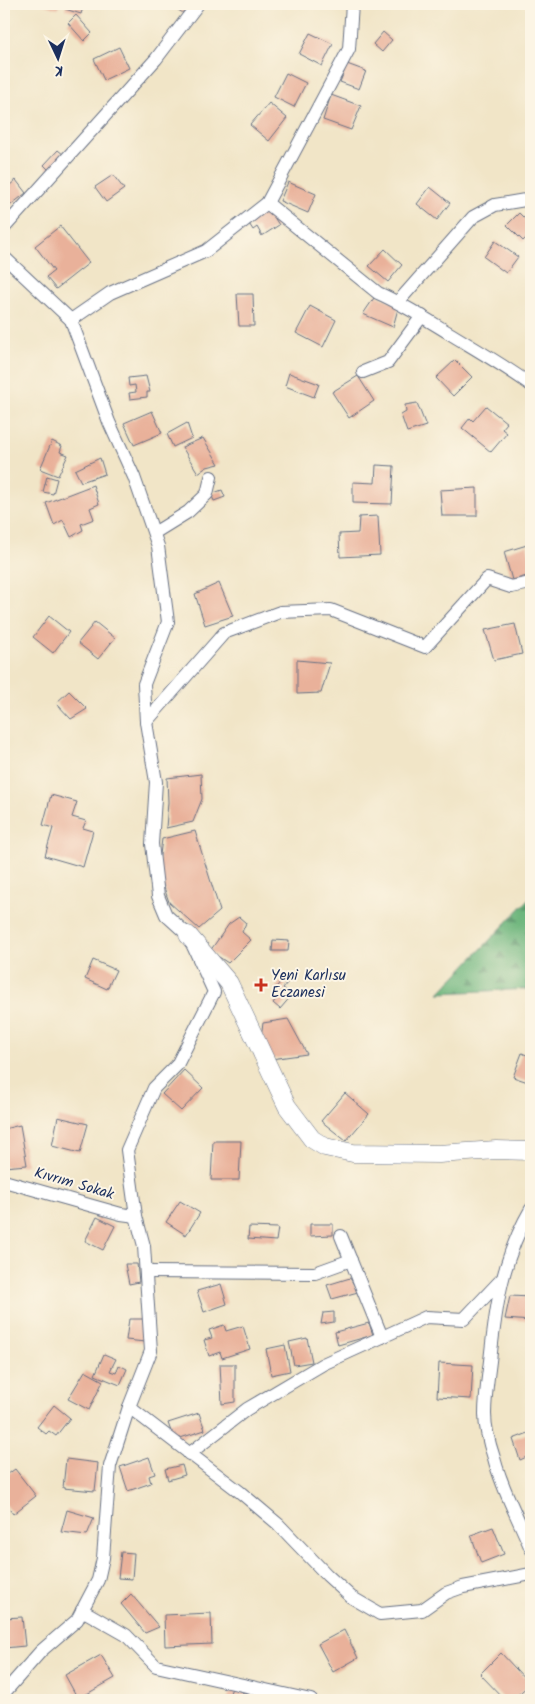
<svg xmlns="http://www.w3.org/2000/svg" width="535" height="1704" font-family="Kalam,sans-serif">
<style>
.forest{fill:url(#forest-firs);stroke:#44726e}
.building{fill:#e9b19a}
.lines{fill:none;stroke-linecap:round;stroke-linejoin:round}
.street-casing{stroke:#666f83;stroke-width:14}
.secondary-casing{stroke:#666f83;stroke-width:19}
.street{stroke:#fff;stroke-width:12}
.secondary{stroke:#fff;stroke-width:18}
.poi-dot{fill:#c8321e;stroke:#fcf5e5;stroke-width:2}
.labels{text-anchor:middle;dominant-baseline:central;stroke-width:4;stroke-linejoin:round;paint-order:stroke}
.poi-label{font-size:15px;fill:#1b2f5e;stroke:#fcf5e5;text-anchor:start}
.street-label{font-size:15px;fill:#1b2f5e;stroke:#fcf5e5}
</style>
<defs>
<pattern id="forest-firs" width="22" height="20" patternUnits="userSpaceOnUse" patternTransform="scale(1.25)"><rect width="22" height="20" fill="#6eb67d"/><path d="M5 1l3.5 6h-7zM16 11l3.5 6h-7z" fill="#5a946a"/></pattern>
</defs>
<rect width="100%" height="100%" fill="#fcf5e5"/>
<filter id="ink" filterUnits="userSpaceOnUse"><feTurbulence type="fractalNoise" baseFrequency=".02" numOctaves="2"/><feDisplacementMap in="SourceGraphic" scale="10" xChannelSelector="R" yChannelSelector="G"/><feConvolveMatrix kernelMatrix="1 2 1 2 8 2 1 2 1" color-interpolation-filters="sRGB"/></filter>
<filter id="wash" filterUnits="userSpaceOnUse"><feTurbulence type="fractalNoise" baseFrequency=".0096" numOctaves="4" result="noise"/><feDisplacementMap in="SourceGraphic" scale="20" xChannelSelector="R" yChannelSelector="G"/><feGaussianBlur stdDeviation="1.12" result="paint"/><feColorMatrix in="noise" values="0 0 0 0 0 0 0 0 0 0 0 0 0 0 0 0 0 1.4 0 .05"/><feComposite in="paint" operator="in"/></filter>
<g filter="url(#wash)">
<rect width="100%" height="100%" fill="#f1e5c7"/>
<path class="forest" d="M531,897V989L439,993Z"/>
<g id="blocks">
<g class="building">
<path d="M43,4H59L58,9Z"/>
<path d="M67,4H84L81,14L65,9Z"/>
<path d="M169,4H189L183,13Z"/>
<path d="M76,15L92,33L84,41L68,23Z"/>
<path d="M383,32L392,40L382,52L373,44Z"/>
<path d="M310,33L333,44L322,66L299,54Z"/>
<path d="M119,47L129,68L104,80L94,59Z"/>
<path d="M347,64L366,71L359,89L340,82Z"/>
<path d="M286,73L306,83L294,107L274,97Z"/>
<path d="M331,95L361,106L351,130L323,120Z"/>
<path d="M269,103L287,118L269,141L250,125Z"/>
<path d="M58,150L64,155L50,171L44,165Z"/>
<path d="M113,175L124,189L106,202L95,187Z"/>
<path d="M16,180L26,193L7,208L4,204V190Z"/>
<path d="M288,182L316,194L308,213L280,201Z"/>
<path d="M430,187L450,203L437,220L417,204Z"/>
<path d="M268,208L279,225L262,236L257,227L253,230L248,222Z"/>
<path d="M519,213L531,225V233L523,241L507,225Z"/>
<path d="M60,226L89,263L56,289L46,277L54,271L35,246Z"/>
<path d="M495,241L518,257L506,273L484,257Z"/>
<path d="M385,249L402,265L388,282L369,266Z"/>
<path d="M237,294H253L254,326H239Z"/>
<path d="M376,295L399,305L393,327L363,314Z"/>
<path d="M310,306L336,320L323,347L296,333Z"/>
<path d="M455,360L472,377L453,396L436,378Z"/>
<path d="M289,373L319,384L314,397L285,386Z"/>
<path d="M146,376L150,392H147V397L130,399L129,393L136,392L135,385L129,386L128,378Z"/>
<path d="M358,376L374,401L349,418L332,392Z"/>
<path d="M417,403L426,426L407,432L401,415L406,412L405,405Z"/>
<path d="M486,406L507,423L502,429L507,433L491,452L462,428L470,418L473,421Z"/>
<path d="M152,411L162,433L134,445L124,423Z"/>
<path d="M187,423L192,438L173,447L167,434Z"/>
<path d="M203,438L219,464L207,467L198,473L182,447Z"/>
<path d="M52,441L62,446L60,452L68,455L58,476L40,469Z"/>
<path d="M100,458L105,474L81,482L75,470Z"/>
<path d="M376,465L394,466L392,504L353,503V482L375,483Z"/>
<path d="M47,476L57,479L53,494L43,492Z"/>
<path d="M93,485L99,504L90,508L94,519L81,524L83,530L71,537L63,520L54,525L46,503Z"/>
<path d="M477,488V516H442L440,490Z"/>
<path d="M222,490L225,497L214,501L211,494Z"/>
<path d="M378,516L380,555L340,557L339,534L358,533L359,517Z"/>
<path d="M527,545L531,559V575L512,580L504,552Z"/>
<path d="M219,583L233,616L205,625L195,594Z"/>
<path d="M49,616L69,632L53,653L33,637Z"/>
<path d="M95,622L115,638L98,659L78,643Z"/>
<path d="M515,624L522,654L494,660L485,630Z"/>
<path d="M297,660L330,663L321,693L297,694Z"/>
<path d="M69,691L87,709L71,719L56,703Z"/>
<path d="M201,774L202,799L193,822L166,828L168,802L167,778Z"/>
<path d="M51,795L77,802L72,817L86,821L83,828L93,831L83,867L45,856L53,828L43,825Z"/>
<path d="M195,831L220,911L199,929L169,902L158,870L162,839Z"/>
<path d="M239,917L246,923L242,932L251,940L228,963L210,951L229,924Z"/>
<path d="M273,940L289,941L288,951H272Z"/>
<path d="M93,960L116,970L107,989L85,979Z"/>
<path d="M286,975L291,978L283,988L292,995L280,1009L273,1003L280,994L274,990Z"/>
<path d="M288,1019L307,1054L271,1059L261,1037L263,1023Z"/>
<path d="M522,1053L531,1057V1083L513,1077Z"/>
<path d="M184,1070L203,1088L181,1111L162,1094Z"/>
<path d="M345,1093L369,1114L346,1141L321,1121Z"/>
<path d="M58,1117L88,1124L80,1153L52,1146Z"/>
<path d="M20,1125L27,1165L4,1167V1129Z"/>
<path d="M213,1141H241L239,1180H211Z"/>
<path d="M180,1201L200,1213L186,1235L166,1222Z"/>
<path d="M97,1217L115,1226L103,1250L85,1241Z"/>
<path d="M310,1224H333V1235L310,1236Z"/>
<path d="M249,1227L278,1228L276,1241L248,1239Z"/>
<path d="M125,1264H137L139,1282L129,1284Z"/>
<path d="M350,1278L358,1292L332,1299L327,1285Z"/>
<path d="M221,1284L227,1304L204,1312L197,1291Z"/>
<path d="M510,1296L531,1297V1321L505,1319Z"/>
<path d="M334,1312V1322L321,1324L323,1313Z"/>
<path d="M129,1319H145V1342L126,1340Z"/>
<path d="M369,1323L373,1335L338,1345L335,1332Z"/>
<path d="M224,1325L226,1331L243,1326L250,1349L222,1358L220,1352L209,1356L204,1340L212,1338L209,1330Z"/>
<path d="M307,1338L312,1362L294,1365L289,1342Z"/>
<path d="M285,1345L290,1371L271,1375L266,1349Z"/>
<path d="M104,1354L116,1359L110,1371L116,1373L119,1365L127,1369L120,1385L95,1375Z"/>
<path d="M439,1363L473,1365L471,1399L437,1397Z"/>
<path d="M220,1364H235V1402L222,1404Z"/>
<path d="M85,1371L103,1381L89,1410L68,1399Z"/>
<path d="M54,1405L70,1418L56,1436L49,1431L46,1434L37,1427Z"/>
<path d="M199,1413L205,1430L174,1440L168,1423Z"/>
<path d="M531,1432V1455L520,1460L513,1439Z"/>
<path d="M149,1457L155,1474L149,1476L151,1483L128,1491L120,1467Z"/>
<path d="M66,1459L98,1463L95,1491L63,1488Z"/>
<path d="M182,1465L185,1475L168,1480L165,1469Z"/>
<path d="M15,1469L36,1496L13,1514L4,1502V1477Z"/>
<path d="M67,1510L94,1518L87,1535L61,1532Z"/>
<path d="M493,1527L504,1554L481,1563L471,1535Z"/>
<path d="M121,1552L134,1553L132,1579L118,1578Z"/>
<path d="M131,1594L159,1627L145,1633L121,1604Z"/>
<path d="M211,1613L212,1644L165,1646L164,1615Z"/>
<path d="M22,1617L25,1646L4,1648V1618Z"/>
<path d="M344,1630L358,1658L333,1672L318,1644Z"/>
<path d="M501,1653L530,1684L512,1700H505L480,1674Z"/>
<path d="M101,1655L115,1678L78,1699L65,1675Z"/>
<path d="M232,1688L256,1698L255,1700H227Z"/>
</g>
</g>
</g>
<g filter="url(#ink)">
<use href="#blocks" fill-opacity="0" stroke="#666f83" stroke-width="1"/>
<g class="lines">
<defs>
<g id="street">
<path d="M267,203L378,293C403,304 426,319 449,333C477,350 505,366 531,385"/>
<path d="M4,228L156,59L198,4"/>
<path d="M4,257L71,320L109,422L134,477L158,546L168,622L144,684L146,722L156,782L152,844L158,896L166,915L188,935L214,992L177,1065L154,1088L127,1150L136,1216L144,1246L151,1351L129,1407L110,1466L103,1558L98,1580L77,1620L41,1651L4,1693"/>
<path d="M398,302L473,217L495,205L531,199"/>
<path d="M71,320L110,293L206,251L267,203L349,49L352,4"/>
<path d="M363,372L388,362L422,316"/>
<path d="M154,533L188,512L207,494L211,477"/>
<path d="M146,722L224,633L280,612L331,610L425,647L487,579L511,587L531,583"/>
<path d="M4,1181L121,1214L136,1216"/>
<path d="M531,1209C502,1259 496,1305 490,1361C488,1378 485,1396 485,1414C485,1426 490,1446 494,1458C502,1490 519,1519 531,1549"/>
<path d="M341,1236L382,1337"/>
<path d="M146,1272L315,1273L351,1260"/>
<path d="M129,1407L240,1492L278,1524L327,1575L351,1597L380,1614L422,1610L446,1593L463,1587L531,1574"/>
<path d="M189,1454L247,1409L323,1364L426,1317L464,1319L501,1280"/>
<path d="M82,1610L126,1635L156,1666L311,1700"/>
</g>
<path id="secondary" d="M188,935L229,983L287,1106L312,1139L325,1147L353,1153L439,1154L496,1150L531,1151"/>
</defs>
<use href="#street" class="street-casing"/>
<use href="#secondary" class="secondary-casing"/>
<use href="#street" class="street"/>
<use href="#secondary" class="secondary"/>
</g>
</g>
<path class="poi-dot" d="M258.5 977.5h5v5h5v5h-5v5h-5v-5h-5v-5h5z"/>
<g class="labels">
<g class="poi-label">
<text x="271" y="976">Yeni Karlısu<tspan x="271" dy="17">Eczanesi</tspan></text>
</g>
<g class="street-label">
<text transform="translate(74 1184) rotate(16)">Kıvrım Sokak</text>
</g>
</g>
<rect width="535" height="1704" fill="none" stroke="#fcf5e5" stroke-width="20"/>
<g transform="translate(58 58) rotate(176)" stroke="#fcf5e5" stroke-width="4" paint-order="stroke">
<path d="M0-4L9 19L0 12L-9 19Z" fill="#1b2f5e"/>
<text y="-8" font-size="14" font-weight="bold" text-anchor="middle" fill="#1b2f5e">K</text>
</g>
</svg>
